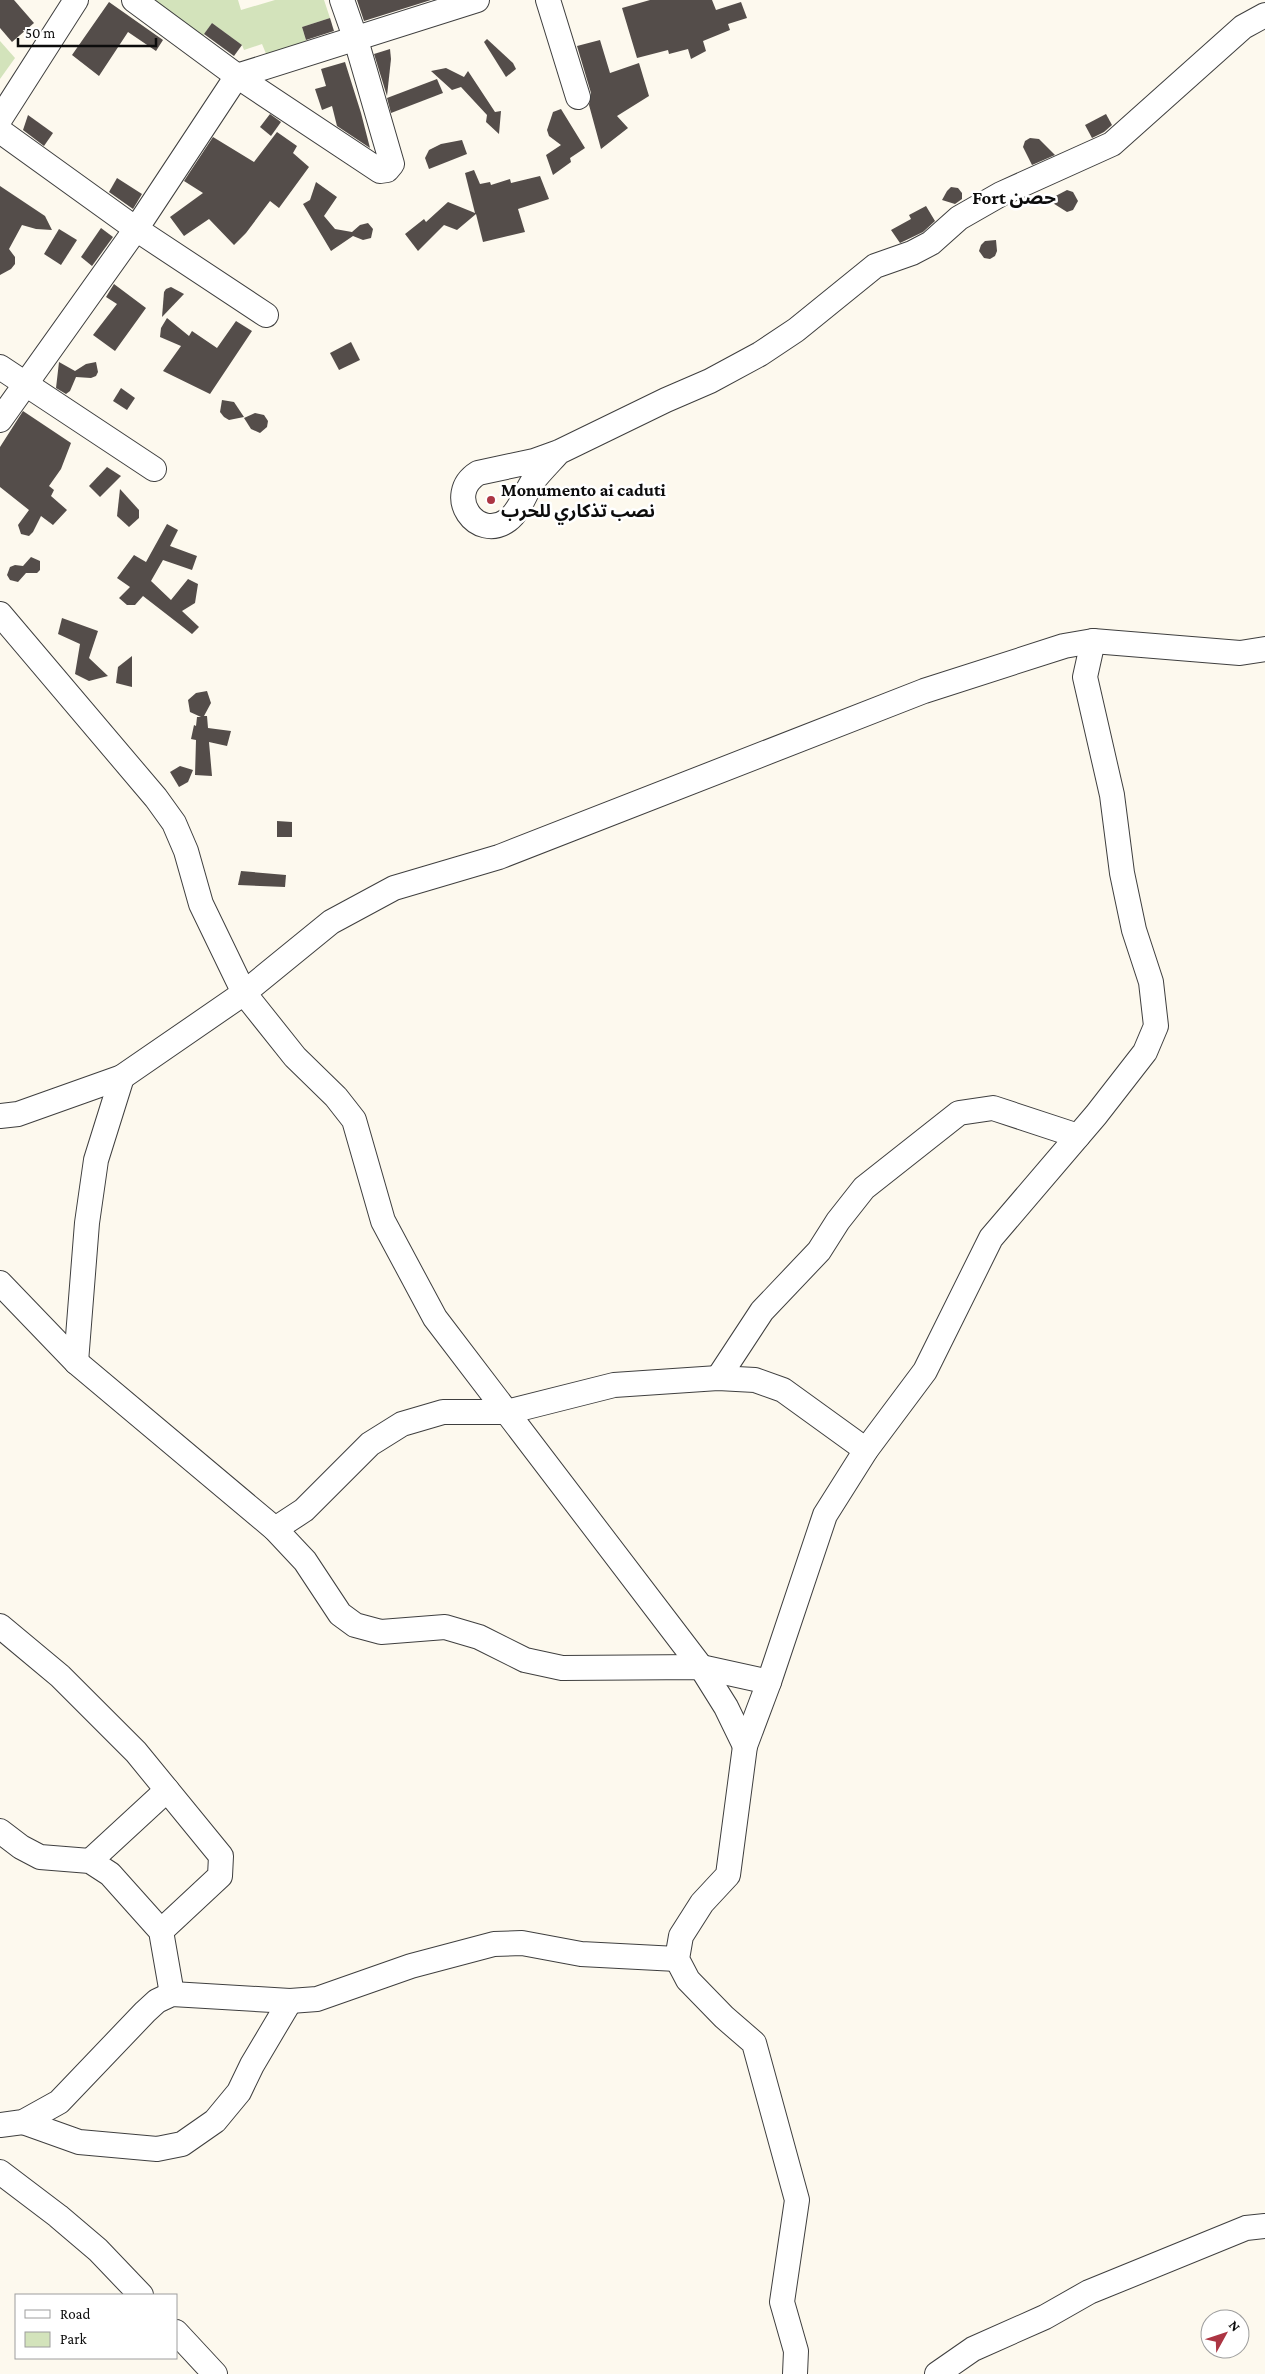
<svg xmlns="http://www.w3.org/2000/svg" width="1265" height="2374" font-family="'Crimson Pro','Noto Sans Arabic',serif">
<style>
.green{fill:#d3e3bb}
.building{fill:#544d4a}
.lines{fill:none;stroke-linecap:round;stroke-linejoin:round}
.minor-casing{stroke:#3f3f3f;stroke-width:26}
.minor{stroke:#fff;stroke-width:24}
.poi-dot{fill:#ac3543;stroke:#fff;stroke-width:2}
.labels{text-anchor:middle;dominant-baseline:central;stroke-width:5;stroke-linejoin:round;paint-order:stroke}
.poi-label{font-size:18px;font-weight:bold;fill:#0c0c0c;stroke:#fff;text-anchor:start}
.neighbourhood-label{font-size:19px;font-weight:bold;fill:#0c0c0c;stroke:#fff}
</style>
<rect width="100%" height="100%" fill="#fdf9ee"/>
<g class="green">
<path d="M148,0H238L241,10L275,0H324L330,18L302,27L307,44L267,56L262,44L244,50L242,45L212,23L201,39Z"/>
<path d="M0,41L15,58L0,79Z"/>
</g>
<g class="building">
<path d="M0,0H14L34,23L12,42L0,28Z"/>
<path d="M357,0H431L364,21Z"/>
<path d="M650,0H712L716,10L741,2L747,18L728,24L730,30L703,41L706,51L691,59L688,49L669,54L668,50L637,58L622,8Z"/>
<path d="M109,2L163,40L156,51L128,32L99,76L72,55Z"/>
<path d="M330,18L334,31L306,40L302,27Z"/>
<path d="M212,23L242,45L234,56L204,34Z"/>
<path d="M487,39L513,63L516,69L506,77L484,42Z"/>
<path d="M600,40L610,73L639,63L649,96L617,116L628,128L601,149L589,105L591,93L577,46Z"/>
<path d="M390,49L391,59L387,96L374,54Z"/>
<path d="M345,62L361,113L370,148L337,126L332,106L322,110L315,89L326,86L321,69Z"/>
<path d="M446,68L464,77L468,71L495,112L501,111L499,134L486,122L487,115L461,87L452,90L431,71Z"/>
<path d="M437,79L443,93L391,113L387,98Z"/>
<path d="M561,109L585,148L570,158L571,162L553,175L546,155L561,145L549,136L547,130L553,112Z"/>
<path d="M270,114L281,122L271,136L260,127Z"/>
<path d="M1106,114L1112,125L1104,132L1092,138L1085,125Z"/>
<path d="M28,115L53,133L44,146L23,130Z"/>
<path d="M277,132L297,146L293,153L309,167L279,208L270,201L246,233L234,245L209,219L184,236L170,217L203,193L184,181L213,137L254,162Z"/>
<path d="M1030,138L1039,139L1055,155L1032,165L1023,147L1025,141Z"/>
<path d="M462,140L467,154L429,169L425,158L429,150L441,144Z"/>
<path d="M474,170L480,184L490,182L491,185L510,179L511,183L540,176L549,199L518,209L525,232L483,242L476,214L457,230L444,225L418,251L405,234L424,219L426,222L448,202L475,213L465,173Z"/>
<path d="M117,178L142,194L133,209L109,192Z"/>
<path d="M316,182L337,197L324,216L335,229L352,232L360,225L368,223L373,229L371,238L363,240L353,236L331,251L303,204L310,200Z"/>
<path d="M0,186L45,216L52,230L36,229L22,225L9,249L15,257V264L11,269L0,275Z"/>
<path d="M951,187L958,188L962,193V199L955,204L942,200L947,191Z"/>
<path d="M1067,190L1073,192L1078,201L1073,210L1067,212L1048,200Z"/>
<path d="M926,206L935,221L923,232L900,243L891,230L911,219L909,215Z"/>
<path d="M101,228L113,237L92,266L81,257Z"/>
<path d="M59,229L77,240L61,265L44,254Z"/>
<path d="M996,240L997,251L995,256L990,259L984,258L979,251L981,245L985,241Z"/>
<path d="M114,284L146,308L115,351L93,335L117,304L106,297Z"/>
<path d="M171,287L184,294L162,317L164,292L166,289Z"/>
<path d="M167,318L189,336L192,331L217,348L236,321L252,331L210,394L163,371L181,346L160,337L161,328Z"/>
<path d="M351,342L360,360L339,370L330,353Z"/>
<path d="M59,362L75,371L86,364L96,362L98,372L96,376L91,378L76,377L70,391L66,394L56,388Z"/>
<path d="M121,388L135,398L127,410L113,401Z"/>
<path d="M222,400L234,402L244,417L229,420L224,417L220,412Z"/>
<path d="M23,411L71,443L61,469L49,486L54,490L51,496L67,510L53,525L41,516L33,532L29,536L21,534L18,525L29,510L0,487V447Z"/>
<path d="M255,413L264,415L268,421L267,427L260,433L251,429L244,418Z"/>
<path d="M107,467L121,476L100,497L89,486Z"/>
<path d="M120,489L139,510V518L129,527L117,516Z"/>
<path d="M167,524L178,530L170,546L197,556L192,570L163,560L151,581L171,600L188,579L198,584L195,603L182,611L199,627L192,634L143,596L135,605H127L119,598L130,587L117,578L134,555L146,562Z"/>
<path d="M31,557L40,561V570L37,573H26L18,582L10,580L7,575L10,567L15,565L23,566Z"/>
<path d="M62,618L98,631L89,658L108,676L89,681L75,674L80,644L58,634Z"/>
<path d="M132,656V687L116,683L118,667Z"/>
<path d="M207,691L211,703L204,716H207L208,728L231,731L227,746L209,742L212,776L195,775L196,740L191,739L194,725L196,726L197,717H201L190,712L188,700L196,693Z"/>
<path d="M180,766L193,770L188,782L179,787L170,772Z"/>
<path d="M277,821L292,822V837H277Z"/>
<path d="M241,871L286,875L285,887L238,885Z"/>
</g>
<g class="lines">
<defs>
<g id="minor">
<path d="M134,0L237,76L380,171L387,170L392,164L356,40L342,0"/>
<path d="M548,0L578,97"/>
<path d="M0,119L76,0"/>
<path d="M0,131L136,229L266,315"/>
<path d="M0,367L154,469"/>
<path d="M0,420L136,229L237,76L477,0"/>
<path d="M559,452C550,462 541,471 533,481C525,493 520,511 508,520C477,543 443,495 478,473L534,461L559,452L666,400L710,381L760,354L796,330L875,266L912,253L931,243L959,218L1001,194L1112,144L1243,27L1265,15"/>
<path d="M0,614L156,798L174,823L186,851L201,904L244,993L295,1057L336,1097L354,1120L383,1221L435,1318L701,1667L726,1707L745,1746"/>
<path d="M0,1116L18,1114L122,1077L244,993L331,922L394,888L499,857L924,691L1064,646L1093,641L1240,653L1265,649"/>
<path d="M0,1283L76,1362L275,1529L305,1561L340,1614L355,1625L381,1632L445,1627L479,1637L525,1660L562,1668L701,1667L769,1682"/>
<path d="M76,1362L87,1223L96,1160L122,1077"/>
<path d="M718,1378L762,1311L819,1251L838,1221L864,1188L959,1113L993,1108L1078,1136"/>
<path d="M275,1529L304,1510L370,1444L402,1424L443,1412H507L614,1385L718,1378L755,1380L783,1390L866,1450"/>
<path d="M0,1626L60,1676L136,1752L221,1856L220,1876L161,1931"/>
<path d="M0,1831L21,1847L40,1857L90,1861L110,1874L161,1931L172,1994"/>
<path d="M90,1861L167,1790"/>
<path d="M23,2122L79,2142L157,2149L182,2144L215,2121L239,2092L252,2065L290,2001"/>
<path d="M0,2125L23,2122L59,2102L145,2012L157,2001L172,1994L290,2001L317,1999L411,1966L494,1944L522,1943L581,1954L677,1959"/>
<path d="M0,2172L58,2216L98,2250L141,2295"/>
<path d="M176,2332L215,2374"/>
<path d="M795,2374L796,2351L782,2302L797,2200L754,2043L724,2017L688,1980L677,1959L681,1936L702,1903L728,1875L745,1746L769,1682L825,1515L866,1450L925,1371L991,1238L1096,1115L1145,1052L1156,1026L1151,982L1134,930L1122,873L1112,795L1085,677L1093,641"/>
<path d="M937,2374L973,2349L1045,2317L1089,2292L1246,2228L1265,2226"/>
</g>
</defs>
<use href="#minor" class="minor-casing"/>
<use href="#minor" class="minor"/>
</g>
<circle class="poi-dot" cx="491" cy="500" r="5"/>
<g class="labels">
<g class="poi-label">
<text x="501" y="490">Monumento ai caduti<tspan x="501" dy="21">نصب تذكاري للحرب</tspan></text>
</g>
<g class="neighbourhood-label">
<text x="1014" y="197">Fort حصن</text>
</g>
</g>
<rect x="15" y="2294" width="162" height="65" fill="#ffffff" stroke="#9e9e9e"/>
<rect x="25" y="2310" width="25" height="8" fill="#ffffff" stroke="#9e9e9e"/>
<text x="60" y="2319" font-size="15" fill="#0c0c0c">Road</text>
<rect x="25" y="2332" width="25" height="15" fill="#d3e3bb" stroke="#9e9e9e"/>
<text x="60" y="2344" font-size="15" fill="#0c0c0c">Park</text>
<g transform="translate(1225 2334) rotate(50)"><circle r="24" fill="#ffffff" stroke="#9e9e9e"/>
<path d="M0-4L9 19L0 12L-9 19Z" fill="#ac3543"/>
<text y="-8" font-size="14" font-weight="bold" text-anchor="middle" fill="#0c0c0c">N</text>
</g>
<path d="M18 38v8h138v-8" fill="none" stroke="#0c0c0c" stroke-width="2.5"/>
<text x="25" y="38" font-size="15" fill="#0c0c0c" stroke="#ffffff" stroke-width="4" paint-order="stroke">50 m</text>
</svg>
